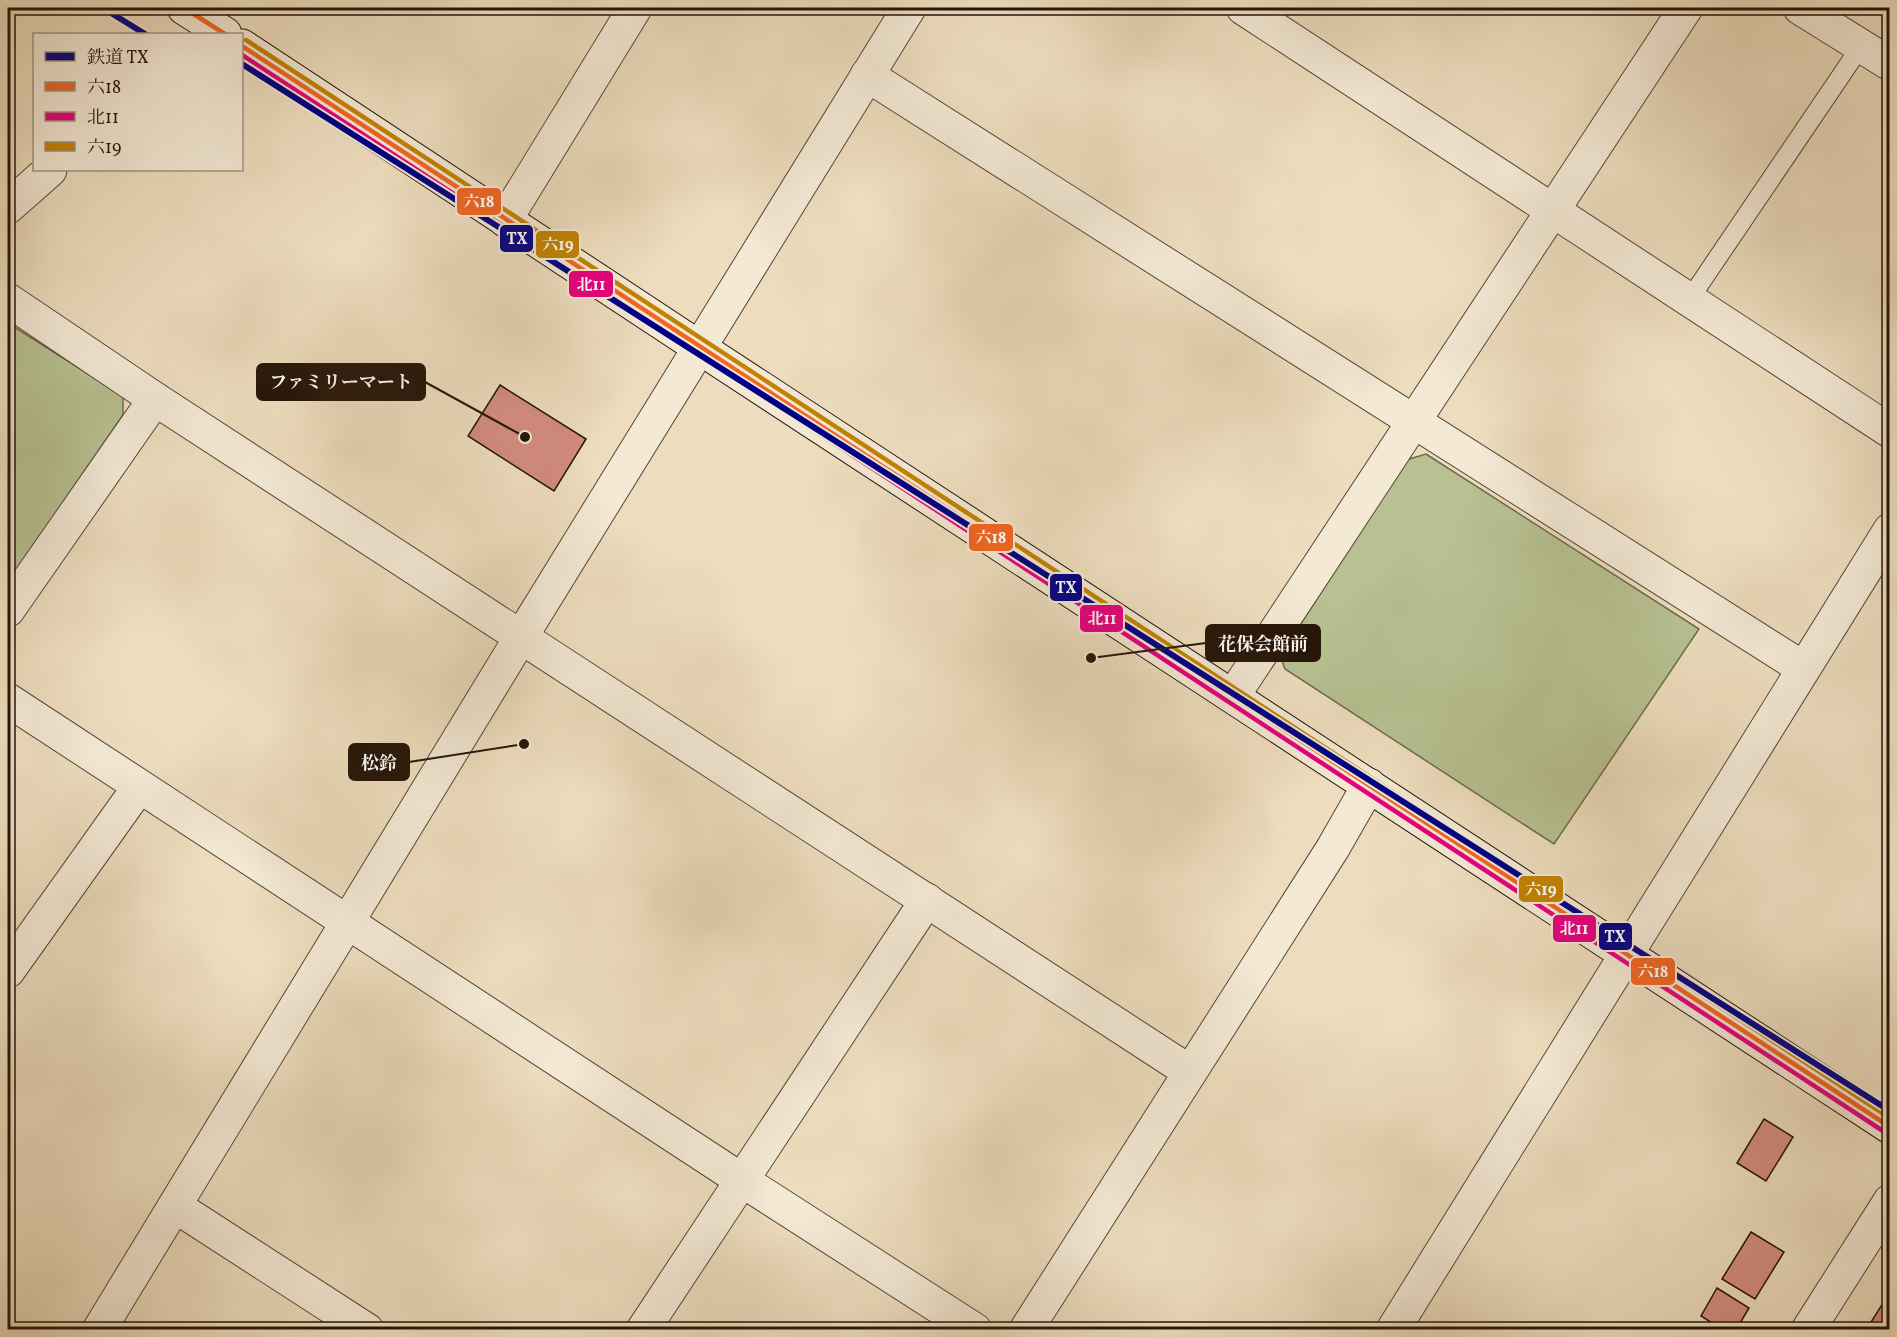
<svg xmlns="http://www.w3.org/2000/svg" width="1897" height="1337" font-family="Vollkorn,'Noto Serif JP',serif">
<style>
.green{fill:#b7c192;stroke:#6e6b4d;stroke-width:1.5}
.building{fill:#d38c7f;stroke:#251508;stroke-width:1.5}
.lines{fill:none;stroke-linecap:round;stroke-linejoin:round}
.service-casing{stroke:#574736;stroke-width:20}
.minor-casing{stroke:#574736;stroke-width:35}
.tertiary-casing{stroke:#574736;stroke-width:35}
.secondary-casing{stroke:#251508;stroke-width:35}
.service{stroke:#f3e9d5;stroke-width:18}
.minor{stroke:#f3e9d5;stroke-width:33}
.tertiary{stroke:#f3e9d5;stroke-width:33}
.secondary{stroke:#f3e9d5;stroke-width:33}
.bus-1-casing{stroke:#f3e9d5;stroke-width:9}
.bus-2-casing{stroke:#f3e9d5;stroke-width:9}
.bus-3-casing{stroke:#f3e9d5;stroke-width:9}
.bus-1{stroke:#f26522;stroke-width:4.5}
.bus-2{stroke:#e5007d;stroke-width:4.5}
.bus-3{stroke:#c28202;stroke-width:4.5}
.rail-1-casing{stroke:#f3e9d5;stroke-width:10}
.rail-1{stroke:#000084;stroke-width:6}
.leader{fill:none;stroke:#251508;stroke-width:2}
.callout-dot{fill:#251508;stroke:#f3e9d5;stroke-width:2}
.callout{fill:#251508;stroke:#251508;stroke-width:2}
.callout-label{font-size:18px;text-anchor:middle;font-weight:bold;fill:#fff}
.line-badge{stroke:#f3e9d5;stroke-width:2}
.badge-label{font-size:16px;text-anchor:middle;font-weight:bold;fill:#fff}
</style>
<rect width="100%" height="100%" fill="#edddbe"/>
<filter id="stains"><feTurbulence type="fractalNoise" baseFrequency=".00333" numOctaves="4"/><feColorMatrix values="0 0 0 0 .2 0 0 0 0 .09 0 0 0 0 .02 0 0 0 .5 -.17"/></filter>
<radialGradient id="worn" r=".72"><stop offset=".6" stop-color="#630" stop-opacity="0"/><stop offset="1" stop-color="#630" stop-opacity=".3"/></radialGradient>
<g class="green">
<path d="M8,323L123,396V415L8,582Z"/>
<path d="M1426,454L1699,629L1554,844L1285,669L1280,656L1406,460Z"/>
</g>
<g class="building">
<path d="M500,385L586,439L554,491L468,436Z"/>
<path d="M1764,1119L1793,1137L1766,1181L1737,1163Z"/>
<path d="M1751,1232L1784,1252L1755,1299L1722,1279Z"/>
<path d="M1717,1288L1749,1308L1736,1330H1723L1701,1316Z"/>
<path d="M1890,1292V1330H1866Z"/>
</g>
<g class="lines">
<defs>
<path id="service" d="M1689,300L1861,46"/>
<g id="minor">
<path d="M1243,8L1890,431"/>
<path d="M1800,8L1890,64"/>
<path d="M867,75L1803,668"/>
<path d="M8,207L50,170"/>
<path d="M505,220L635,8"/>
<path d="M8,300L155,399L1190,1072"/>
<path d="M8,610L155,399"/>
<path d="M1233,696L1686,8"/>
<path d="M8,700L743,1181L975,1330"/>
<path d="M8,971L139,787"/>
<path d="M175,1206L367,1330"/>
<path d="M643,1330L927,900"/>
<path d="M1026,1330L1333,848L1369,785"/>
<path d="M1393,1330L1890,530"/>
</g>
<g id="tertiary">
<path d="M99,1330L521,637L909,8"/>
<path d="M1808,1330L1890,1201"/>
</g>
<g id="secondary">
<path d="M184,8L225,34"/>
<path d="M242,46L700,348L1890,1127"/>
</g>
</defs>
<use href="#service" class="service-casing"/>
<use href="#minor" class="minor-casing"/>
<use href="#tertiary" class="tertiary-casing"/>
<use href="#secondary" class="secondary-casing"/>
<use href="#service" class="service"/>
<use href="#minor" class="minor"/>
<use href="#tertiary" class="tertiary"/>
<use href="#secondary" class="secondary"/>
<defs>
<g id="bus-1">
<path d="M184,8L225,34"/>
<path d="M242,46L1890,1127"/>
</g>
<path id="bus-2" d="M242,55L1886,1133"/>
<path id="bus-3" d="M246,40L1890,1118"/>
</defs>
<use href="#bus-1" class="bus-1-casing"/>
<use href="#bus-2" class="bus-2-casing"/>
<use href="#bus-3" class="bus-3-casing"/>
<use href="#bus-1" class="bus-1"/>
<use href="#bus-2" class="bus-2"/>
<use href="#bus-3" class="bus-3"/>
<defs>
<g id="rail-1">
<path d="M103,8L145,34"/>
<path d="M242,64L1890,1111"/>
</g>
</defs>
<use href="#rail-1" class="rail-1-casing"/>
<use href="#rail-1" class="rail-1"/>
</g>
<path class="leader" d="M525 437L425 382M1091 658L1206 643M524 744L409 762"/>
<g class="callout-dot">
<circle cx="525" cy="437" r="6"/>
<circle cx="1091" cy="658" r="6"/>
<circle cx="524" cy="744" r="6"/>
</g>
<g class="callout">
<rect x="257" y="364" width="168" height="36" rx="6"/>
<rect x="1206" y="625" width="114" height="36" rx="6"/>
<rect x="349" y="744" width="60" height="36" rx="6"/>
</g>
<g class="callout-label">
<text x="341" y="388">ファミリーマート</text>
<text x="1263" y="650">花保会館前</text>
<text x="379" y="769">松鈴</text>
</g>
<g class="line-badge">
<rect x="456" y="187" width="46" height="29" rx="6" fill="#f26522"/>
<rect x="499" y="224" width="35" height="29" rx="6" fill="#000084"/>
<rect x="535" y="230" width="45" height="29" rx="6" fill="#c28202"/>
<rect x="568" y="270" width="46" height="28" rx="6" fill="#e5007d"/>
<rect x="968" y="523" width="46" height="29" rx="6" fill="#f26522"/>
<rect x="1049" y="573" width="34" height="29" rx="6" fill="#000084"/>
<rect x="1079" y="604" width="45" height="29" rx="6" fill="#e5007d"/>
<rect x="1518" y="875" width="46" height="28" rx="6" fill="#c28202"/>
<rect x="1552" y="914" width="45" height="29" rx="6" fill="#e5007d"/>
<rect x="1598" y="922" width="35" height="29" rx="6" fill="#000084"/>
<rect x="1630" y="957" width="46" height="29" rx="6" fill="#f26522"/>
</g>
<g class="badge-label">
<text x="479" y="207">六18</text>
<text x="517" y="244">TX</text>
<text x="558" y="250">六19</text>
<text x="591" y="290">北11</text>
<text x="991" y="543">六18</text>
<text x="1066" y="593">TX</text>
<text x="1102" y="624">北11</text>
<text x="1541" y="895">六19</text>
<text x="1574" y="934">北11</text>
<text x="1615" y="942">TX</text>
<text x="1653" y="977">六18</text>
</g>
<rect width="1897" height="1337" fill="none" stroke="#edddbe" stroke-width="30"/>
<rect x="9" y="9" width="1879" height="1319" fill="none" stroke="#251508" stroke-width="3"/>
<rect x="15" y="15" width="1867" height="1307" fill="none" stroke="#251508" stroke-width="1.5"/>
<rect x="33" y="33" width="210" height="138" fill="#f3e9d5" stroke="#a19483" stroke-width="1.5"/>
<rect x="45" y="52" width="30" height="9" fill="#000084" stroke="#a19483" stroke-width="1.5"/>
<text x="87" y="63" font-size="18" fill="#251508">鉄道 TX</text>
<rect x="45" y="82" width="30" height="9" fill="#f26522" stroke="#a19483" stroke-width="1.5"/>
<text x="87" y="93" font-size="18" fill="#251508">六18</text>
<rect x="45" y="112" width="30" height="9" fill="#e5007d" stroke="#a19483" stroke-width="1.5"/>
<text x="87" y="123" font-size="18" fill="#251508">北11</text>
<rect x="45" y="142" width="30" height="9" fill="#c28202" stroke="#a19483" stroke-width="1.5"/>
<text x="87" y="153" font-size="18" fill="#251508">六19</text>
<rect width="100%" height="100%" filter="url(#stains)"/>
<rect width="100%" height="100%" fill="url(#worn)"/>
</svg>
